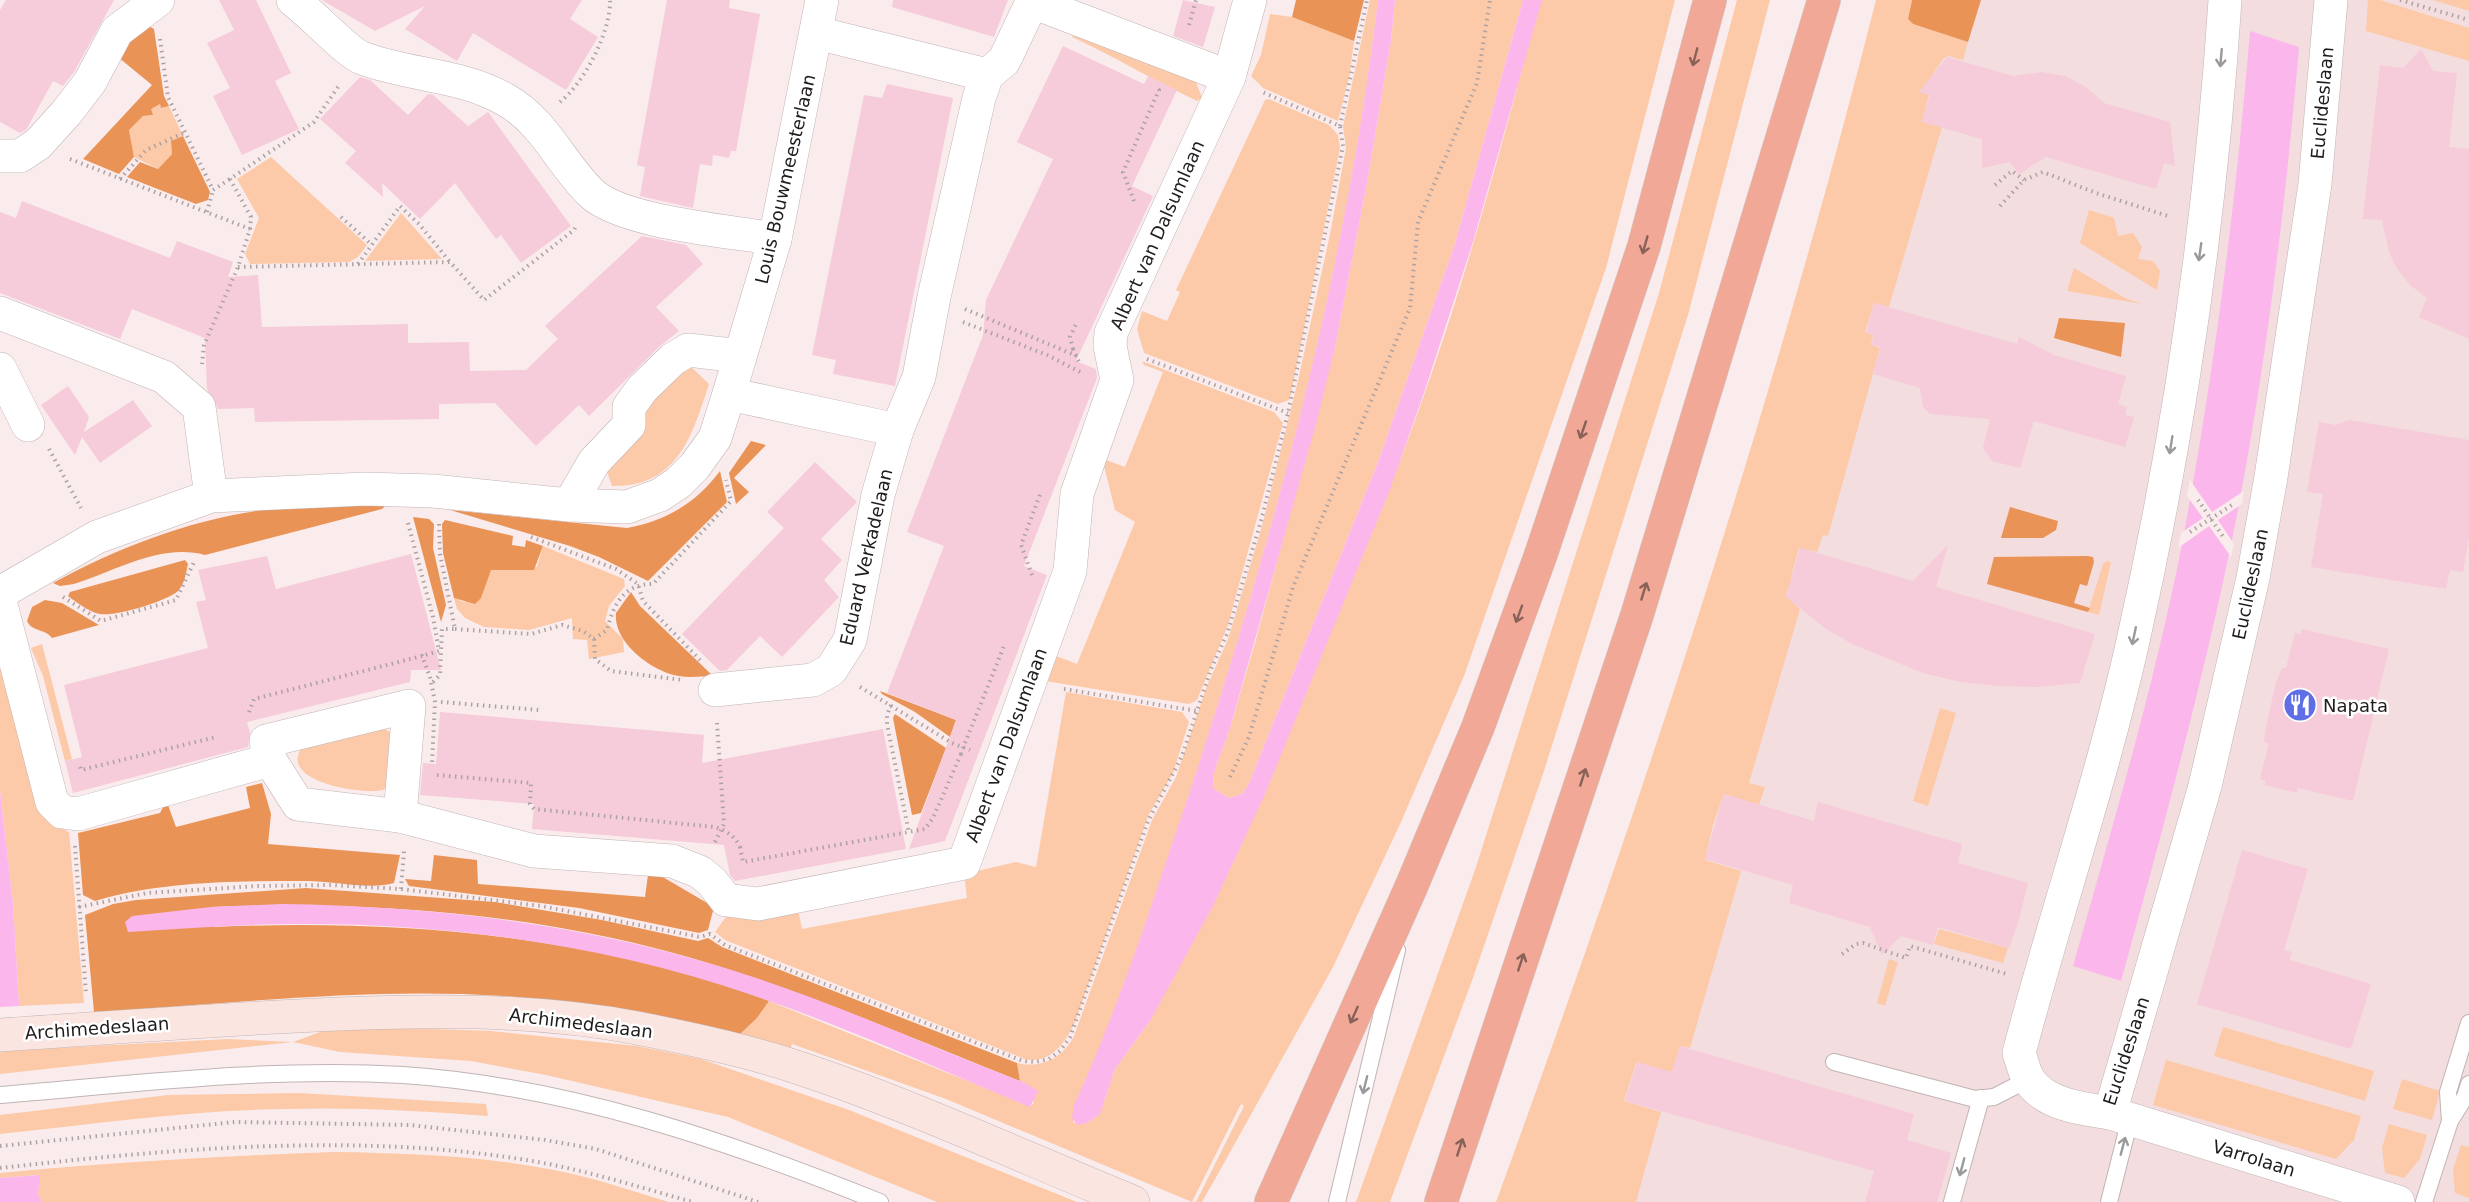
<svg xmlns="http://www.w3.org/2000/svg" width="2469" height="1202" font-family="'DejaVu Sans',sans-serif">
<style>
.built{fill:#f4ddde}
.green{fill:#fccaa8}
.forest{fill:#e99356}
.water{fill:#fbb7ec}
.pier{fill:#faeced}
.building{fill:#f6cbda}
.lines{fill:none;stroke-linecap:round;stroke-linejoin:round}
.lane-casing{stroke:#c1b4b5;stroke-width:18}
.street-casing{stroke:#c1b4b5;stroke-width:34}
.secondary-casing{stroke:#c1b4b5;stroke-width:34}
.highway-casing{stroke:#cecdcd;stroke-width:34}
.path{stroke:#aca2a3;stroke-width:4;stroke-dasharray:1.5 4.5;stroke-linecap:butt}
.lane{stroke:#fff;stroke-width:16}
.street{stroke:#fff;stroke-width:33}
.secondary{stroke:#fbe5e0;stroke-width:33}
.highway{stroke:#f1a896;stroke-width:33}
.path-bridge{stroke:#aca2a3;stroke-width:4;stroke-dasharray:1.5 4.5;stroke-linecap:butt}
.oneway{stroke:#886259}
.oneway2{stroke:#9b9999}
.labels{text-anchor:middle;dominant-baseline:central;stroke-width:5;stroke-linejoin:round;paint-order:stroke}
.street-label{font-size:18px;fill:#201c1c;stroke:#fff}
.poi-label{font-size:18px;fill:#201c1c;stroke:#fff;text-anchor:start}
</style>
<rect width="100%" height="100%" fill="#faeced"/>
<path class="built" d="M1936,0H2469V1202H1557Z"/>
<g class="green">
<path d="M1370,0H1378C1340,328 1242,647 1134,957C1115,1013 1092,1067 1073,1122L1077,1124L1087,1123L1100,1114L1115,1069L1150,1021C1231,847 1317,674 1387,494C1451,334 1497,167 1540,0H1675L1606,268L1464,676L1401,822L1333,967L1214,1181L1202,1202H1196L1244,1106L1241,1104L1192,1202L946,1099L792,1044L790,1051L738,1036L757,1018L769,1001L1030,1106L1034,1103L1025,1083L1020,1081L1017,1063C1041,1069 1063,1058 1074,1036L1152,820L1176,777L1207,686L1228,639L1262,526L1299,376L1330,234L1346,148L1343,126Z"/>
<path d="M1395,0H1523L1454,247L1378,462L1248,786L1242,794L1229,798L1214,789L1213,775L1230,728L1255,643L1335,347L1367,183L1391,41Z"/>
<path d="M1737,0H1770L1688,315L1543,774L1473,978L1390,1202H1356L1475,870L1659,293Z"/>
<path d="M1876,0H1912L1908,19L1913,24L1968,42L1963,60L1948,56L1943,59L1921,92L1929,95L1922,122L1942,127L1889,307L1874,303L1865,332L1873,335L1871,345L1880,348L1828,536L1823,535L1817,552L1799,548L1791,577L1800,580L1786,592L1789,599L1800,609L1749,783L1765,787L1759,805L1724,794L1713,825L1705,860L1741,871L1690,1048L1680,1046L1672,1072L1636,1063L1624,1101L1661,1112L1636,1202H1496C1640,807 1773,408 1876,0Z"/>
<path d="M2368,0H2380L2469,28V61L2366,31Z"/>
<path d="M2433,0H2469V11Z"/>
<path d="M1270,14L1292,17L1354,41L1350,73L1338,121L1263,88L1251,76L1261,55Z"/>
<path d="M1074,35L1196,82L1202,98L1197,101C1157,82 1115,57 1072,37Z"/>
<path d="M1269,99L1329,125L1338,135L1340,148L1291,394L1289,400L1278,404L1144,353L1137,329L1142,311L1167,321L1180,292L1176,290L1265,100Z"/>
<path d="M160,104L161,108L169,106L183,136L171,141L172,154L158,169L134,157L129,130L143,116L153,115L150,109Z"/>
<path d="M271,157L367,245L358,257L349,262L250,264L245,254L259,218L237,179Z"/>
<path d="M2089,210L2114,218L2118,236L2133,233L2142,247L2138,259L2153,261L2160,271L2157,290L2080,243Z"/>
<path d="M401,213L442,259L365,261Z"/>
<path d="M2074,268L2125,298L2142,304L2067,291Z"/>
<path d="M1142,361L1274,412L1283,423L1228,625L1197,700L1189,704L1045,681L1056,656L1077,664L1135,522L1115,510L1103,462L1106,460L1125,467L1163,372L1144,365Z"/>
<path d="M687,363L709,384C692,436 678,487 612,486L605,466L646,403Z"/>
<path d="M543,546L624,579L625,586L609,606L605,621L623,639L624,652L589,659L587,640L573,639L572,618L529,630L484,627L465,618L457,609L454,598L464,602L481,598L490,570L537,567Z"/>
<path d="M2107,561L2111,562L2099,615L2088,612L2103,564Z"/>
<path d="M42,644L72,759L65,761L43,676L31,648Z"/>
<path d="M0,657L58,827L69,832L84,1003L19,1006L13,903L0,791Z"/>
<path d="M1066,692L1182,712L1189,722L1173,773L1149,814L1075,1022C1066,1042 1050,1065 1025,1059L725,940L715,932L728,914L798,909L802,929L967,898L964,874L1016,862L1036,867Z"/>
<path d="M1940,708L1956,713L1928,806L1913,801Z"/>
<path d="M382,727L391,733L387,787L383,790C362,795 280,782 301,749Z"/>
<path d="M1939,929L2008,948L2003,963L1934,944Z"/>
<path d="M1889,959L1898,962L1885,1006L1877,1003Z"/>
<path d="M372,1027L491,1031L637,1046L701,1059L849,1110L1077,1202H937L728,1117L546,1075L471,1061L340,1052L293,1042L0,1074V1051L227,1039L293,1042L328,1029Z"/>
<path d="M2223,1027L2374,1071L2365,1101L2214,1056Z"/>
<path d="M2166,1060L2361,1116L2354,1140L2336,1159L2153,1105Z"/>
<path d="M2402,1079L2440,1091L2432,1120L2393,1109Z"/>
<path d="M299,1093L486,1104L488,1116C421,1111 354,1107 287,1109C191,1110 95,1124 0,1134V1115L168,1095Z"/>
<path d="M2389,1124L2427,1135L2420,1159L2404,1178L2385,1173L2382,1148Z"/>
<path d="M2461,1145L2469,1147V1198L2455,1193L2453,1169Z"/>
<path d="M334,1152C407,1153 483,1156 554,1170C593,1177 631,1191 669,1202H42L38,1194L39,1175L0,1178V1173C111,1162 223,1156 334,1152Z"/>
</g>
<g class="forest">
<path d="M1296,0H1364L1354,41L1292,17Z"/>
<path d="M1912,0H1981L1968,42L1913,24L1908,19Z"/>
<path d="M147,25L154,29L164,96L169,106L161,108L160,104L151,109L153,115L143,116L129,130L134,157L119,174L83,159L152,85L118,57L123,49Z"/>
<path d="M183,136L210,192L208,200L196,204L127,177L140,162L158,169L172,154L171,141Z"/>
<path d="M2059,318L2125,323L2121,357L2054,338Z"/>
<path d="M751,441L766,445L734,478L749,492L736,504L729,473Z"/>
<path d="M720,471L727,502L648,581L599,557L570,546L450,510L627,528C666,521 696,503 720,471Z"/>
<path d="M387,504L382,509L205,555C160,543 116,571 74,584L60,586L53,583C126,543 208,513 291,507C323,505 356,505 387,504Z"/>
<path d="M2010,507L2058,521L2056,530L2043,538H2001Z"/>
<path d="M413,517L429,519L434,524L433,548L446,605L441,622Z"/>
<path d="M445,520L513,536L512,545L525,547L526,540L543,546L534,570H491L481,598L475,604L454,598L443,553L442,524Z"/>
<path d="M2087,556L2093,557L2094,562L2087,586L2080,584L2074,603L2090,608L2088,612L1987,584L1994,557Z"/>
<path d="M185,560L188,564C186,573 185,582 179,590C169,601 114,617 100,614C89,612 76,602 68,596L70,592Z"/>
<path d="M631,592L640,606L713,676C702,676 690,678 679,676C653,672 613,643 616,613Z"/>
<path d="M45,600L62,603L99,625L52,638C46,629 32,632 27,621L32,607Z"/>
<path d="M880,691L956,720L950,737L915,712L882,694Z"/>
<path d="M895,714L946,748L921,813L912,815L893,718Z"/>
<path d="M262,783L271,814L268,844L400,855L394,883C371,890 332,881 307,881C237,881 162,881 95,901L83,895L78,833L160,813L163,807L168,805L176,827L250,808L246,787Z"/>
<path d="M434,855L477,860L478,884L645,897L648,875L661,876L714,907L708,930L699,933L579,908L409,886L405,879L431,881Z"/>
<path d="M306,888L495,902L602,920L698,941L708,938L722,947L1017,1063L1020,1081C903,1035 787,983 666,951C519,912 363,901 211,907L214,927C397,919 597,935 769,1001L757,1018L738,1036C661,1021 583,1002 504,996C368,987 230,1004 94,1012L85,915L113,904L136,900Z"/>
</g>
<g class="water">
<path d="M1378,0H1395L1391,41L1367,183L1335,347L1316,424L1230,728L1213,775L1214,789L1229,798L1242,794L1248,786L1378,462L1454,247L1523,0H1542L1473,242L1424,393L1389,492L1265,794L1213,906L1150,1021L1115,1069L1100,1114L1087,1123L1077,1125L1072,1118L1074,1105C1121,1003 1154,897 1190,791C1275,534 1346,270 1378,0Z"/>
<path d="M2250,31L2299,47C2285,211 2265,374 2233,535C2202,686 2162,833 2121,981L2073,966C2112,827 2154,687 2182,544C2214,374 2236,203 2250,31Z"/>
<path d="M0,791L13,903L19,1006L0,1007Z"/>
<path d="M281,904C440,906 599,926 750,976C844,1007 933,1048 1025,1083L1038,1091L1030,1107C938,1069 847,1027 752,995C607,945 449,923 296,924C240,924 184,929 128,932L125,922L132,916L211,907Z"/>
<path d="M40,1175L38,1194L42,1202H0V1178Z"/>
</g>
<path class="pier" d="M2190,480L2212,512L2244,491L2242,504L2218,520L2234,544L2231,557L2209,526L2178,548L2181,533L2203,518L2187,496Z"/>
<g class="building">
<path d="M6,0H114L74,72L63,86L53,81L26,130L20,133L0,122V10Z"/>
<path d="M219,0H256L291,73L275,81L299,129L242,155L213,96L230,88L207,43L234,30Z"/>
<path d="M322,0H582L570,19L598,37L566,90L473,33L457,61L405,29L425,6L375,31Z"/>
<path d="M667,0H730L729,8L760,14L736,151H731L729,158L713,155L712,166L700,164L693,208L640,196L645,167L637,165Z"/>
<path d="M893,0H1008L994,37L892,7Z"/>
<path d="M1183,0L1215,7L1203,47L1173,36Z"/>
<path d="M1063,46L1144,84L1148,76L1177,90L1132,186L1153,196L1076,361L1096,369L1097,378L1024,566L1047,575L945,841L909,849L956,720L887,693L944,546L907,532L983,335L986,300L1053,159L1017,142Z"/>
<path d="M2421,49L2433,71L2457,73L2449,147L2469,149V339L2419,317L2427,298L2410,285L2396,267L2389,252L2382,220L2363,219L2380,65L2403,68Z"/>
<path d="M1947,57L2013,76L2042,72L2065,76L2086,87L2104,103L2170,122L2175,166L2164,163L2156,189L2046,157L2019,174L2010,162L1982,168V139L1922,122L1930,95L1919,92Z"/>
<path d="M360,77L370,80L408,115L428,94L433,95L468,126L488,112L571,226L521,263L501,235L496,239L455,183L420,219L382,183L383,197L345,163L356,151L320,119Z"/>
<path d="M887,84L953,98L895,386L833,374L836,360L812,355L864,95L882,98Z"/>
<path d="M22,201L170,258L177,241L233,262L228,277L258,275L262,327L408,324V343L469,342L470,371L526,370L558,339L545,326L642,236L686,245L703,264L656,307L679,331L660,346L589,416L579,405L536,446L495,403L439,404V419L255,422L254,408L218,409L207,389L205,338L132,309L120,339L0,293V212L16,218Z"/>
<path d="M1874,303L2017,344L2019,337L2054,355L2126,376L2118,404L2127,407L2125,415L2134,417L2125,447L2034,421L2020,468L1992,461L1983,448L1990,419L1930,414L1923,407L1920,388L1873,374L1881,347L1871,345L1874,335L1866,332Z"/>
<path d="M68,386L89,417L84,432L133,400L152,426L100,463L82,437L75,455L41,405Z"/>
<path d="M2349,420L2469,440V537L2463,572L2450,570L2446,589L2311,567L2323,494L2307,492L2319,422L2336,425Z"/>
<path d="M815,462L857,502L821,539L842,560L824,580L839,597L782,657L760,636L727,670L720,671L682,634L784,528L767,512Z"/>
<path d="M1948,545L1936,587L2095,634L2080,683L2037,687L1998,686L1961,682L1923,673L1852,644L1825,628L1786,597L1800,548L1913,581Z"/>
<path d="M411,554L441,670H411L410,682L247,722L250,733L248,747L73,793L65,761L82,757L64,685L208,648L196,602L206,600L198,570L267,556L276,589Z"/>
<path d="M2301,629L2389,649L2353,801L2298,788L2297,793L2265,785L2266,781L2260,779L2269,743L2264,742L2266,727L2276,682L2282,668H2286L2295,633L2301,634Z"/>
<path d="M440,712L704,735L702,763L883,729L906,849L735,881L730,875L724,845L532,829L534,804L420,795L423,763L436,764Z"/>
<path d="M1724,794L1814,821L1818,802L1962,844L1958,863L2028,883L2018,923L2009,948L1938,927L1933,945L1901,936L1882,955L1870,927L1789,903L1793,885L1705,859Z"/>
<path d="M2242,850L2308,869L2284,950L2292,952L2290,960L2371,984L2351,1049L2197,1004Z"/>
<path d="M1680,1046L1914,1114L1907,1140L1951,1153L1937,1202H1865L1874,1171L1625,1101L1637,1062L1672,1072Z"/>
</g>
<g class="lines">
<defs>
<g id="lane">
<path d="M1834,1062L1975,1099L1994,1097L2029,1079"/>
<path d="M0,1095C134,1084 269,1067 403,1075C569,1086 727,1141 880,1202"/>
<path d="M2450,1121L2465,1097L2469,1084"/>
<path d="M1337,1202L1397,950"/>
<path d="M1952,1202L1981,1098"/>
<path d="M2109,1202L2130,1119"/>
<path d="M2424,1202L2450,1121L2448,1092L2469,1023"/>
</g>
<g id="street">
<path d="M293,0C310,12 348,53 362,58C410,76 461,74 506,100C545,122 560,163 591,193C623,223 730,231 775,239"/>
<path d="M2225,0C2211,215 2180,431 2133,641C2102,780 2055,915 2019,1053C2022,1061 2024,1072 2029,1080C2046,1105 2082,1109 2110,1113L2205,786L2253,578L2271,477L2315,184L2331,0"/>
<path d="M1033,2L1229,77"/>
<path d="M817,33L987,75"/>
<path d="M0,156H20L38,144L67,112L90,82L117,31L158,0"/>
<path d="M0,313L164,377L199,407L211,496"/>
<path d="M0,369L28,425"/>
<path d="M729,394L897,430"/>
<path d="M569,505L594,462L629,425V407L642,389L673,359L688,350L740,356"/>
<path d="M0,593L97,537L211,496L365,489L433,491L569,505L627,507L660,495L678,483L695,466L715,438L729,394L775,239L822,0"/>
<path d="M0,601L52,802L62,812L78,814L270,760L298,804L400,816L534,851L672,861L700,872L712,882L726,900L758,904L964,863L1070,571L1077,494L1117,380L1110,346L1111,333L1229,77L1250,0"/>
<path d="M715,690L813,680L831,670L850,640L878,495L897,430L919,377L934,297L979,98L987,75L1004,61L1033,0"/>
<path d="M270,760L266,741L409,706L400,816"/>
<path d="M2110,1113L2398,1202"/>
</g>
<path id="secondary" d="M0,1035C105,1028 210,1020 316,1015C423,1010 531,1008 637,1028C688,1038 741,1049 790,1065C907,1103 1020,1156 1133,1202"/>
<g id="highway">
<path d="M1271,1202L1412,885L1478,727L1540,557L1644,246L1710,0"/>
<path d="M1441,1202L1637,615L1824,0"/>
</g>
</defs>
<use href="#lane" class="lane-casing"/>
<use href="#street" class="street-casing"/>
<use href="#secondary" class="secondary-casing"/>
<use href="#highway" class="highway-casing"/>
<g class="path">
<path d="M2400,0L2469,20"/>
<path d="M1189,25L1196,0"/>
<path d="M160,39L168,97L213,190L230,179"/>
<path d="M560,102C584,83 611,32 610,0"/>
<path d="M1340,126L1367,0"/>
<path d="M70,159L250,229L238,267L204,345L202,364"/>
<path d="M120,179L146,150L186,132"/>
<path d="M1995,185L2012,171L2024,180"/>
<path d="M1134,201L1123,172L1159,90L1156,88"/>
<path d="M2000,206L2024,180L2043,172L2096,193L2171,217"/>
<path d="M207,212L213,190"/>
<path d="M341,217L372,245"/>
<path d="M250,229L251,217L230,179L314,122L340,84"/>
<path d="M358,264L400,206L419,224L450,262"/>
<path d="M238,267L450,262L484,300L574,230L577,224"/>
<path d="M965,309L1077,356"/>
<path d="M963,322L1047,355L1080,372"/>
<path d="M1073,349L1070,337L1076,324"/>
<path d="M1147,359L1288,413"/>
<path d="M49,449L81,508"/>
<path d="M2198,500L2224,538"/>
<path d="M408,523L433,617L439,651L422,656"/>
<path d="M2190,532L2232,505"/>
<path d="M531,537L616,569L638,584L643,601L700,660"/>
<path d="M1032,575L1021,545L1041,492"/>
<path d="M63,597L101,621L176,600L195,560"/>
<path d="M455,629L531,634L562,625L583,631L594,639L595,659L611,671L683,680"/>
<path d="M594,639L607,630C614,603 624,584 653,584L731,501L726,480"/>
<path d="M433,682L440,675L442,629H455L440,554L439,524"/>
<path d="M860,687L952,743L970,750"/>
<path d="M1064,689L1197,711"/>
<path d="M441,702L539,710"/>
<path d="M891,705L887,715V724L909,833"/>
<path d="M249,712L254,699L422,656L430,677"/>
<path d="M965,743L1004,646"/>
<path d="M80,767L81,770L216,737"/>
<path d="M437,775L531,783L530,804L534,809L705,826"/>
<path d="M1230,777L1249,737L1293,587L1410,308L1418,222L1477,83L1490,0"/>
<path d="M715,842L724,824L717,723"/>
<path d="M75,846L86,994"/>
<path d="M740,847L743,862L925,829L933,818L961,754"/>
<path d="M401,889L404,851"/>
<path d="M79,907L147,893L257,886L331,885L401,889L541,906L700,937L710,934L725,945L1023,1061L1035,1062L1049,1059L1060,1051L1070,1037L1148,821L1182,756L1211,669L1227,634L1261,521L1288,413L1343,146L1340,126L1260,91"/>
<path d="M1842,954L1856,944L1863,943L1906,958L1910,946L2007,974"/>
<path d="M0,1146L235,1122L410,1125L545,1140L596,1149L758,1202"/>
<path d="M0,1168C170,1149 356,1132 526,1160C583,1169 638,1187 693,1202"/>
</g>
<use href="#lane" class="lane"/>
<use href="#street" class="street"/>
<use href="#secondary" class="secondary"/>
<use href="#highway" class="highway"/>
<g class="path-bridge">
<path d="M1073,349L1079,362"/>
<path d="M430,677L435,702L432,764"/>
<path d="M961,754L965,743"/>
<path d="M705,826C720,826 734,834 740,847"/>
</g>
</g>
<defs><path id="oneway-shaft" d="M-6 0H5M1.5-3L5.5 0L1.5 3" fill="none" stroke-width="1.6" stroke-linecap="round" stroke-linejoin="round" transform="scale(1.5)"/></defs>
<g class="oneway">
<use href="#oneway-shaft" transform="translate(1695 57) rotate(105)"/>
<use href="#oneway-shaft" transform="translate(1645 245) rotate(106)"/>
<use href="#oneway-shaft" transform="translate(1583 430) rotate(109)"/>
<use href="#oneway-shaft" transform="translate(1644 591) rotate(-73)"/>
<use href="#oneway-shaft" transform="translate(1519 614) rotate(110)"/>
<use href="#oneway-shaft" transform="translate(1583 777) rotate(-72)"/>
<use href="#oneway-shaft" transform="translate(1521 962) rotate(-72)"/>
<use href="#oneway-shaft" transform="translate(1354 1015) rotate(114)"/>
<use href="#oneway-shaft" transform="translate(1460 1147) rotate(-72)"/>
</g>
<g class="oneway2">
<use href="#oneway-shaft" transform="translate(2221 58) rotate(95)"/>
<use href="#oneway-shaft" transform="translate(2200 252) rotate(98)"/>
<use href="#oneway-shaft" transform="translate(2171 445) rotate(99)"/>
<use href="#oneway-shaft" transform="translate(2134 636) rotate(102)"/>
<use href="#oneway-shaft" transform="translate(1365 1085) rotate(104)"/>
<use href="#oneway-shaft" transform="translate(2123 1146) rotate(-75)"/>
<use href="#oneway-shaft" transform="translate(1962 1167) rotate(105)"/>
</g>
<defs>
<symbol id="restaurant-disc" viewBox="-11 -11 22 22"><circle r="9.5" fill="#606ee6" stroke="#fff"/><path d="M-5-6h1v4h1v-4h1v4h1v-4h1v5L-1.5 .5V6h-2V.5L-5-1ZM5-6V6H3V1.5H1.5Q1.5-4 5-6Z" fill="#fff"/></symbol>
</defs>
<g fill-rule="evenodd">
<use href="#restaurant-disc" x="2281" y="686" width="38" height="38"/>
</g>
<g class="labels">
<g class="street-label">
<text transform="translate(2322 103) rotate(-85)">Euclideslaan</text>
<text transform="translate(785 179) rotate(-77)">Louis Bouwmeesterlaan</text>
<text transform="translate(1157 235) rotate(-66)">Albert van Dalsumlaan</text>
<text transform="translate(866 557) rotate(-77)">Eduard Verkadelaan</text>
<text transform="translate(2250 584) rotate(-78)">Euclideslaan</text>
<text transform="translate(1006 745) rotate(-70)">Albert van Dalsumlaan</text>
<text transform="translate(581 1023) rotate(7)">Archimedeslaan</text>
<text transform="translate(97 1028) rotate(-4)">Archimedeslaan</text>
<text transform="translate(2126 1051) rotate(-72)">Euclideslaan</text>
<text transform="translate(2254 1158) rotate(17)">Varrolaan</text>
</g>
<g class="poi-label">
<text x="2323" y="705">Napata</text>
</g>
</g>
</svg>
